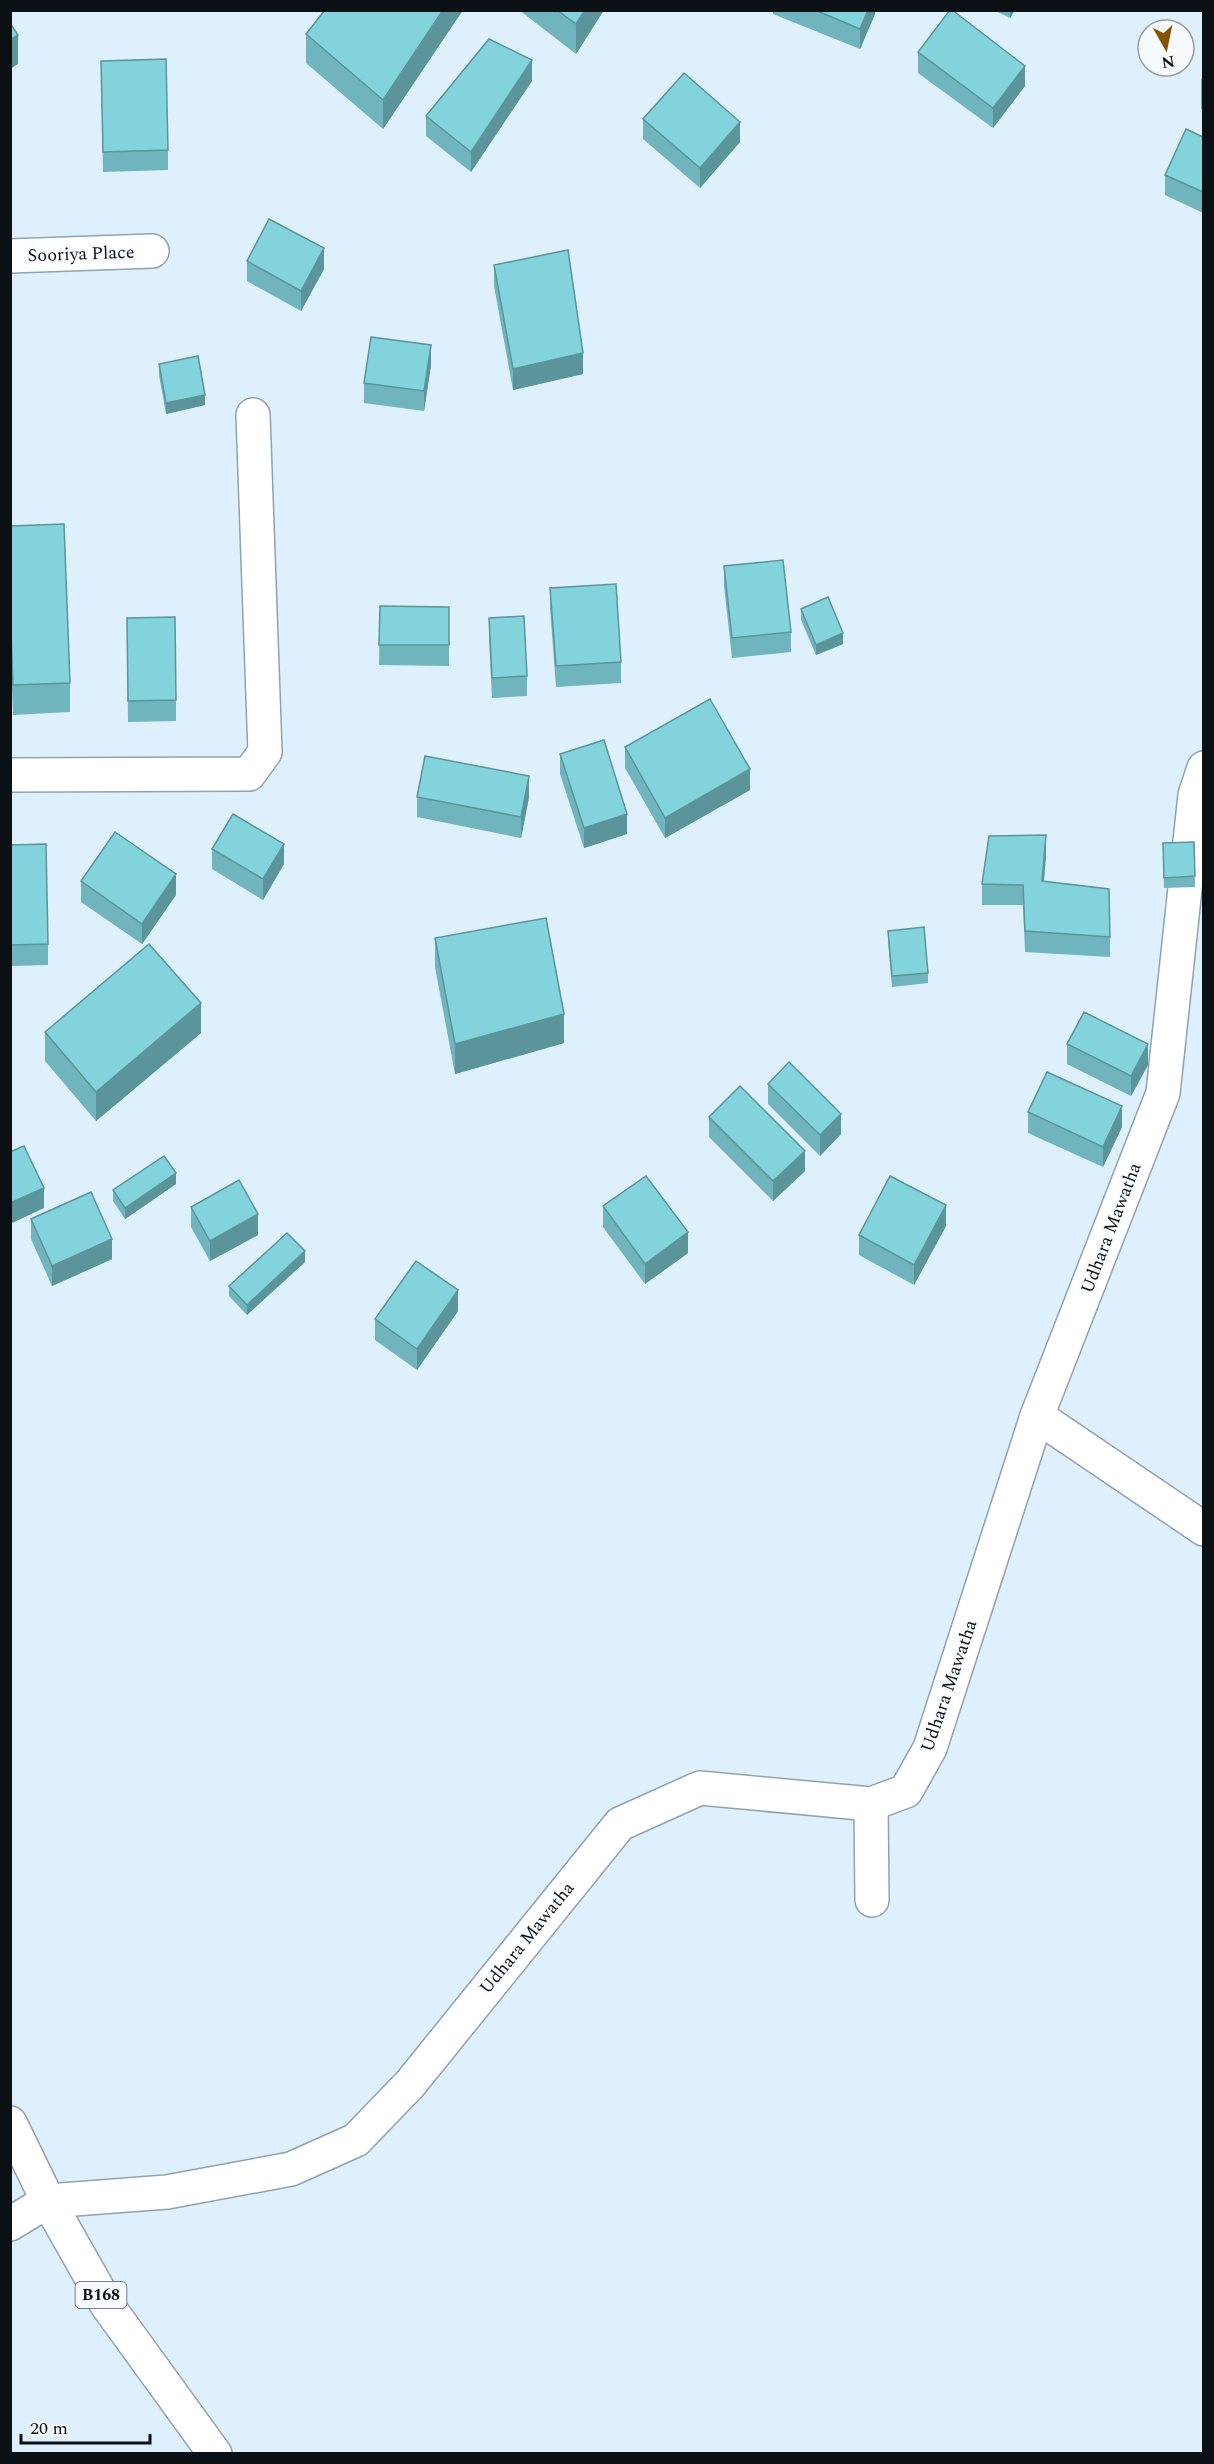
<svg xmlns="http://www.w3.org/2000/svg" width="1214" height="2464" font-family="Spectral,serif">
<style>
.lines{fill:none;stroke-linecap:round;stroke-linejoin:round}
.minor-casing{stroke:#91a2ae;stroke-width:36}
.primary-casing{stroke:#91a2ae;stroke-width:36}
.minor{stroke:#fff;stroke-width:33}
.primary{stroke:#fff;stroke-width:33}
.wall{fill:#70b5bd}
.shaded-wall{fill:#5b949a}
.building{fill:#82d3dc;stroke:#5b949a;stroke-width:1.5}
.labels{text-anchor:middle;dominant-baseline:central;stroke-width:4.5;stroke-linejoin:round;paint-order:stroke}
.shield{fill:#f7fafd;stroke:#51565a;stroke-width:1.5}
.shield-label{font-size:16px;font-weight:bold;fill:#0a1014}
.street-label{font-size:18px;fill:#0a1014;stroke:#f7fafd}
</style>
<rect width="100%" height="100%" fill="#def0fd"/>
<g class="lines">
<defs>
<g id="minor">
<path d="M10,256L152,251"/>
<path d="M10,775L249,774L265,752L253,415"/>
<path d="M1037,1416L1204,1529"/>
<path d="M871,1804L872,1900"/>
<path d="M10,2224L48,2201L167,2192L291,2169L356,2140L410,2084L620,1824L700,1788L871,1804L906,1791L930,1748L1037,1416L1163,1093L1195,795L1204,768"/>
</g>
<path id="primary" d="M10,2123L48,2201L107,2305L215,2454"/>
</defs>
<use href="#minor" class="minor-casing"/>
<use href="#primary" class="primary-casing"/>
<use href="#minor" class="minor"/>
<use href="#primary" class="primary"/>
</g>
<g class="wall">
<path d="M463,10L383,129L306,63V34Z"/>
<path d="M519,10H604L576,54Z"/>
<path d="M773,10H875V14L860,49L773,14Z"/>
<path d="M994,10H1015L1010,18Z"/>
<path d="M918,52L1025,86L993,128L918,73Z"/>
<path d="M101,61L168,150V170L103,172Z"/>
<path d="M1203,77V110L1201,109V80Z"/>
<path d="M532,81L471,172L426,136V116Z"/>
<path d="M643,119L740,142L700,188L643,139Z"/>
<path d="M1203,137V213L1165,195V175Z"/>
<path d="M247,261L324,269L301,311L247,281Z"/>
<path d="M494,265L583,374L513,390L494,286Z"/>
<path d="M159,364L205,405L166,414L159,375Z"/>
<path d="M431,365L424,411L364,403V383Z"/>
<path d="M10,526L70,683V712L13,715L10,635Z"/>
<path d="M724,566L791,632V652L732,658L724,586Z"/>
<path d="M550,588L621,662V683L556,687L550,608Z"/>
<path d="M380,606L449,607V666L379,665Z"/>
<path d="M801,609L843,644L816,655L801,620Z"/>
<path d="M489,618L527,676V696L492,698L489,639Z"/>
<path d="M127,639L176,700V721L128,722Z"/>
<path d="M625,747L750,790L665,838L625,768Z"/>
<path d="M560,754L627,834L584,848L560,774Z"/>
<path d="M417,797H529L521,838L417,817Z"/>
<path d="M1194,842L1195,887L1164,888L1163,843Z"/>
<path d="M10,845L48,944V965L10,966Z"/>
<path d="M212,849L284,864L263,900L212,869Z"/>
<path d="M1046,855L1044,881L1110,937V957L1025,952L1023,905H982V884Z"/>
<path d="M81,881L176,895L142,944L81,902Z"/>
<path d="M888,931L928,973V983L892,987L888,941Z"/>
<path d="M435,938L564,1043L455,1074L435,967Z"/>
<path d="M45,1032L201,1033L96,1121L45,1061Z"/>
<path d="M1067,1044L1148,1065L1131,1096L1067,1064Z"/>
<path d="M768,1084L841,1134L820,1156L768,1104Z"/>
<path d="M1028,1112L1122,1127L1103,1167L1028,1133Z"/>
<path d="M709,1117L805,1171L773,1201L709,1137Z"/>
<path d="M176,1184L125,1219L113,1201V1190Z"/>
<path d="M603,1206L688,1253L645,1284L603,1227Z"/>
<path d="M191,1207L258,1235L210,1261L191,1227Z"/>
<path d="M31,1219L112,1259L52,1286L31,1239Z"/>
<path d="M946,1226L914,1285L859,1255V1235Z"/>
<path d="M305,1262L247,1315L229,1296V1286Z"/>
<path d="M458,1311L417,1370L375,1340V1319Z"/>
</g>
<g class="shaded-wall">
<path d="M443,10H463L383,129V100Z"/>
<path d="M585,10H604L576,54V24Z"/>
<path d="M868,10H875V14L860,49V29Z"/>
<path d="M1010,10H1015L1010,18Z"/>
<path d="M18,35V64L10,69V40Z"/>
<path d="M532,60V81L471,172V152Z"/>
<path d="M1025,66V86L993,128V108Z"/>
<path d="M740,122V142L700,188V168Z"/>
<path d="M324,248V269L301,311V291Z"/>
<path d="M431,345V365L424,411V391Z"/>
<path d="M583,353V374L513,390V369Z"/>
<path d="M205,395V405L166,414V403Z"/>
<path d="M843,633V644L816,655V645Z"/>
<path d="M750,769V790L665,838V818Z"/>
<path d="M529,776V797L521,838V817Z"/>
<path d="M627,814V834L584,848V828Z"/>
<path d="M1046,835V855L1042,902V881Z"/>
<path d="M284,844V864L263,900V879Z"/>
<path d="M176,874V895L142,944V924Z"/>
<path d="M201,1003V1033L96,1121V1092Z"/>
<path d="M564,1014V1043L455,1074V1044Z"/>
<path d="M1148,1044V1065L1131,1096V1076Z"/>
<path d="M1122,1106V1127L1103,1167V1147Z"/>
<path d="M841,1114V1134L820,1156V1135Z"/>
<path d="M805,1151V1171L773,1201V1181Z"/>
<path d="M176,1173V1184L125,1219V1208Z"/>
<path d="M44,1188V1208L10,1224V1203Z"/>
<path d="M946,1205V1226L914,1285V1265Z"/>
<path d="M258,1214V1235L210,1261V1241Z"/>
<path d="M688,1232V1253L645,1284V1264Z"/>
<path d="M112,1239V1259L52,1286V1266Z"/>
<path d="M305,1251V1262L247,1315V1305Z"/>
<path d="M458,1290V1311L417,1370V1349Z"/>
</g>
<g class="building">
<path d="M325,10H443L383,100L306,34Z"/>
<path d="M557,10H585L576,24Z"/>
<path d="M815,10H868L860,29Z"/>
<path d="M950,10H952L1025,66L993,108L918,52Z"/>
<path d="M10,23L18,35L10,40Z"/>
<path d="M489,39L532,60L471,152L426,116Z"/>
<path d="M166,59L168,150L103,152L101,61Z"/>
<path d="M684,73L740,122L700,168L643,119Z"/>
<path d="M1186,129L1203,137V192L1165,175Z"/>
<path d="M269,219L324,248L301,291L247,261Z"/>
<path d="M568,250L583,353L513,369L494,265Z"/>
<path d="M371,337L431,345L424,391L364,383Z"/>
<path d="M198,356L205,395L166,403L159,364Z"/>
<path d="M64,524L70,683L13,685L10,606V526Z"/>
<path d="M783,560L791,632L732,638L724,566Z"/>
<path d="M616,584L621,662L556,666L550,588Z"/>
<path d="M828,597L843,633L816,645L801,609Z"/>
<path d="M380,606L449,607V645H379Z"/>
<path d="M524,616L527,676L492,678L489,618Z"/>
<path d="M175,617L176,700L128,701L127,618Z"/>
<path d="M710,699L750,769L665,818L625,747Z"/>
<path d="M604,740L627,814L584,828L560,754Z"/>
<path d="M425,756L529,776L521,817L417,797Z"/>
<path d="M233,814L284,844L263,879L212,849Z"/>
<path d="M115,832L176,874L142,924L81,881Z"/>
<path d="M1046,835L1042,881L1109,889L1110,937L1025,931L1023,885L982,884L989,836Z"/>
<path d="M1194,842L1195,876L1164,878L1163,843Z"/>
<path d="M46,844L48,944L10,945V845Z"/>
<path d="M546,918L564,1014L455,1044L435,938Z"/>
<path d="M924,927L928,973L892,976L888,931Z"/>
<path d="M149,944L201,1003L96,1092L45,1032Z"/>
<path d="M1084,1012L1148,1044L1131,1076L1067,1044Z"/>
<path d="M789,1062L841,1114L820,1135L768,1084Z"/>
<path d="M1047,1072L1122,1106L1103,1147L1028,1112Z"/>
<path d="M740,1086L805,1151L773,1181L709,1117Z"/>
<path d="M24,1146L44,1188L10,1203V1152Z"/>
<path d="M164,1156L176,1173L125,1208L113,1190Z"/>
<path d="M646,1176L688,1232L645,1264L603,1206Z"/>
<path d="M890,1176L946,1205L914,1265L859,1235Z"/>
<path d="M239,1180L258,1214L210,1241L191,1207Z"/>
<path d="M91,1192L112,1239L52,1266L31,1219Z"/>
<path d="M287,1233L305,1251L247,1305L229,1286Z"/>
<path d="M416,1261L458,1290L417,1349L375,1319Z"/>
</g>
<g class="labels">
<rect class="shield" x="75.5" y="2282" width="51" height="26" rx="4.5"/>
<g class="shield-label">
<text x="101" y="2295">B168</text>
</g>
<g class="street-label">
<text transform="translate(81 254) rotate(-2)">Sooriya Place</text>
<text transform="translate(1111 1228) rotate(-69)">Udhara Mawatha</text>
<text transform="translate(949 1686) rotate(-71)">Udhara Mawatha</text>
<text transform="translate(527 1938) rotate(-51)">Udhara Mawatha</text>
</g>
</g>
<rect width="1214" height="2464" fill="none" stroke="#0a1014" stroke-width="24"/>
<g transform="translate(1166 48) rotate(171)"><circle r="28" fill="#f7fafd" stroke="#989ca0" stroke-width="1.5"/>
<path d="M0-4.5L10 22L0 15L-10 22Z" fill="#874f00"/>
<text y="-9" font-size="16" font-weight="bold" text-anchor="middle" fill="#0a1014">N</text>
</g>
<path d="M21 2434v9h129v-9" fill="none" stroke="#0a1014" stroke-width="3"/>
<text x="30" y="2434" font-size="18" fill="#0a1014" stroke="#f7fafd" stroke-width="4.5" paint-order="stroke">20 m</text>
</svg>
